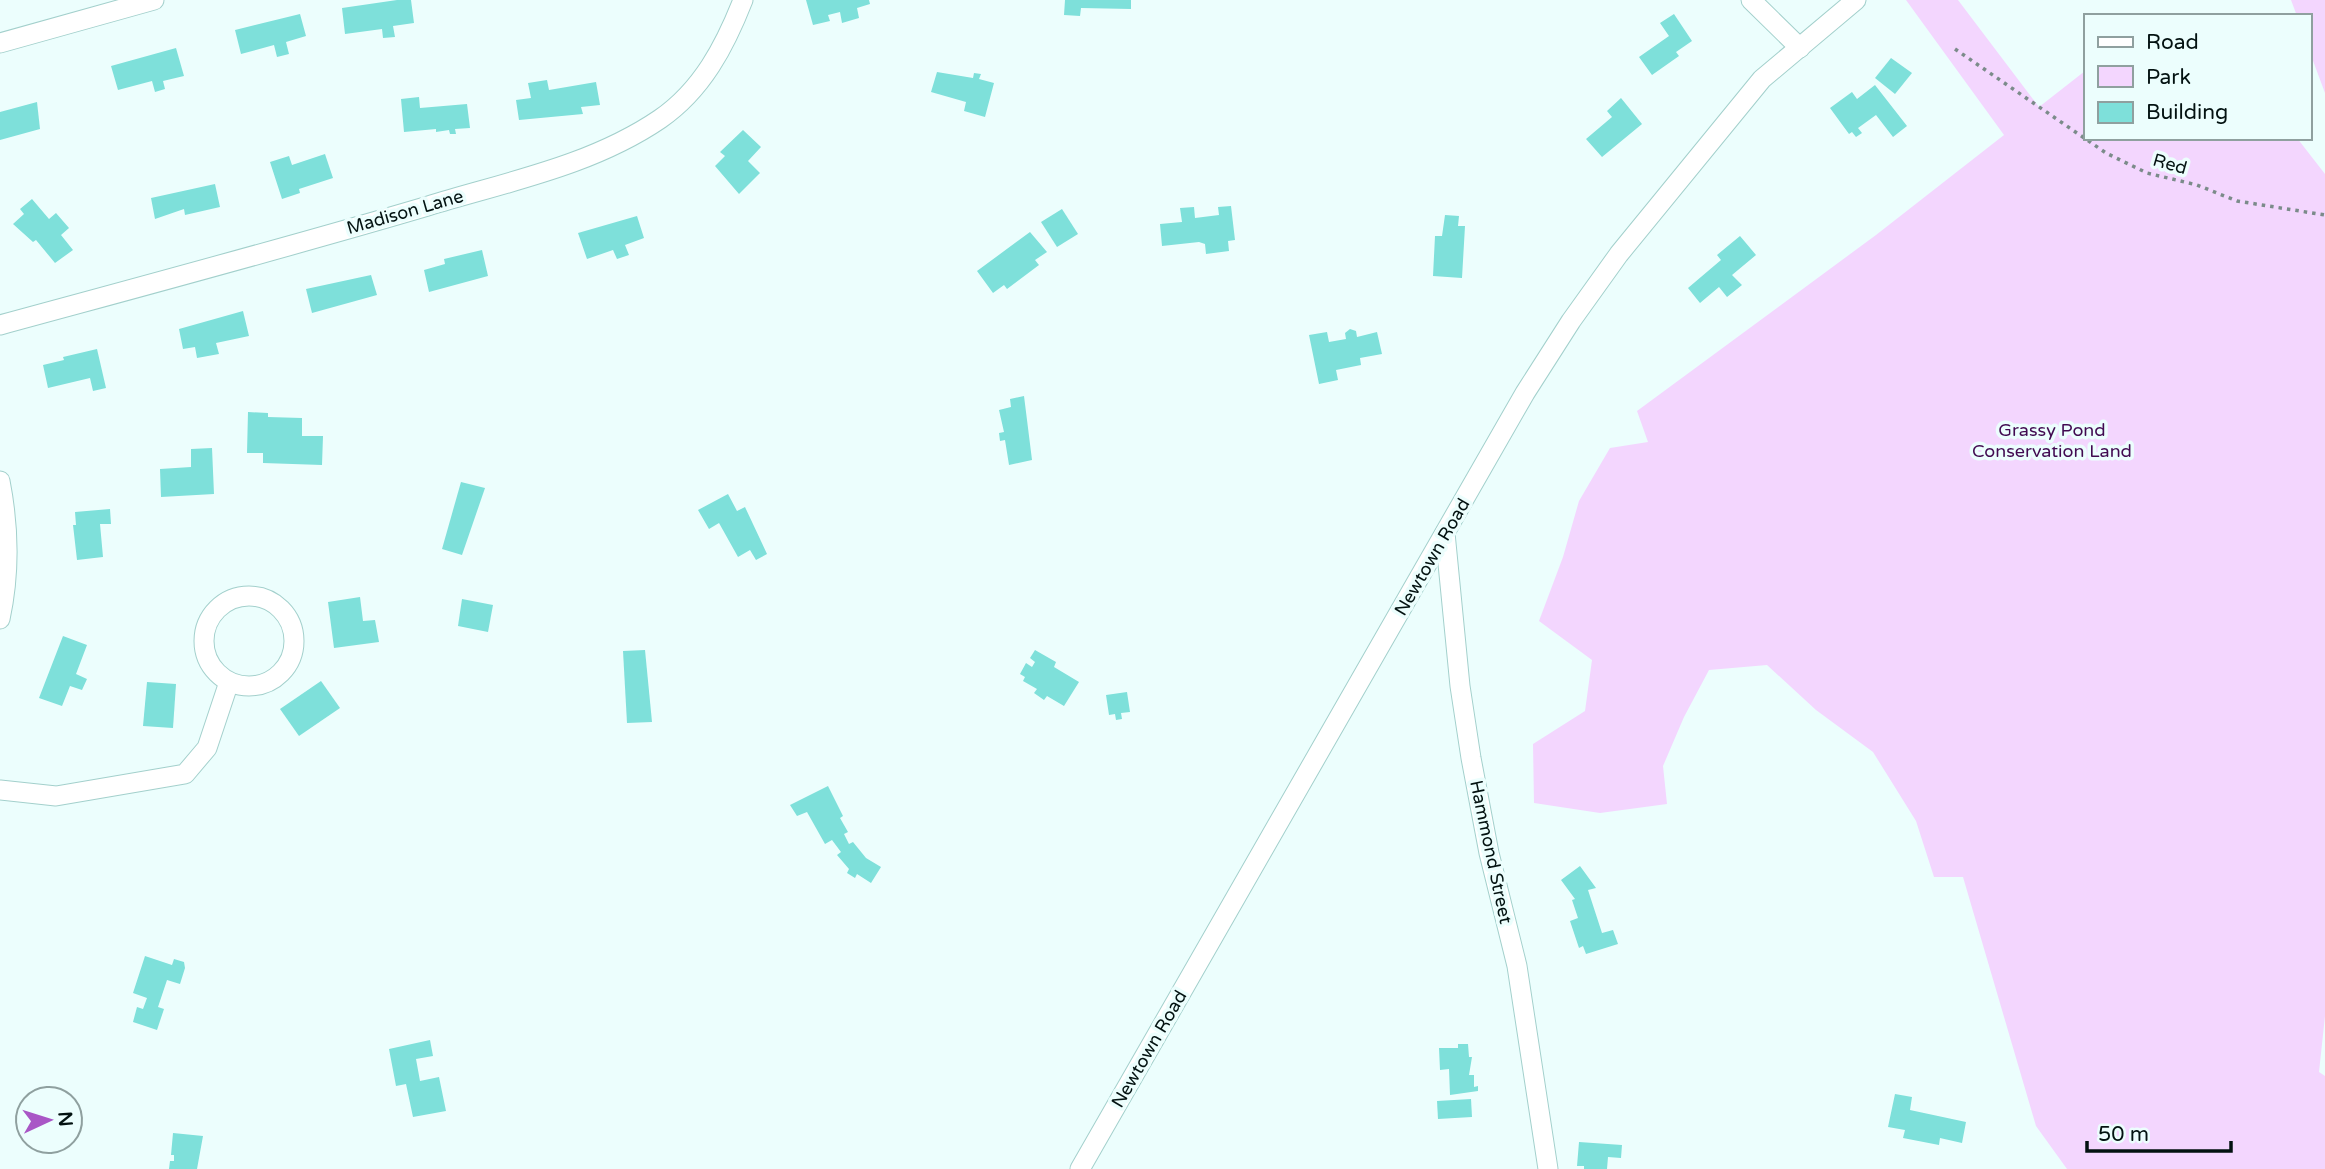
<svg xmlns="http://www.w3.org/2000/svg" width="2325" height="1169" font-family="'Varela Round',sans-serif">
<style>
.green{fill:#f3d6fe}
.building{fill:#7ee0da}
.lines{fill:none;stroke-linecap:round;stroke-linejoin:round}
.minor-casing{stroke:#a3d0cc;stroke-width:21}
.path{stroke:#7b8b8a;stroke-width:3.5;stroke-dasharray:3.5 5;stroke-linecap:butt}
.minor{stroke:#fff;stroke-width:19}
.labels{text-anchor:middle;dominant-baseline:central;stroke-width:7;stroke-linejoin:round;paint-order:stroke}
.street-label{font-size:18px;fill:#031211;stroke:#ecfefd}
.park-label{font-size:18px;fill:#410a51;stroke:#ecfefd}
</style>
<rect width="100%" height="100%" fill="#ecfefd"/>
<g class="green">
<path d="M1906,0H1958L2039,107L2085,71V138H2297L2325,174V1016L2319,1072L2325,1076V1169H2067L2036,1126L1963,877H1934L1916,821L1873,752L1816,710L1767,665L1709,670L1684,717L1663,766L1667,804L1600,813L1534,803L1533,744L1585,711L1592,660L1539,621L1563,557L1579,501L1610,448L1648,442L1637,411L1876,235L2004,135Z"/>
<path d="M2291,0H2325V93L2309,50V16H2297Z"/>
</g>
<g class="building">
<path d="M397,0H411L414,23L393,26L395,37L383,38L382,29L345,34L342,8Z"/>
<path d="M806,0H869L870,4L857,8L859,18L842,23L840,12L828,15L830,21L813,25Z"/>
<path d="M1065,0H1131V9L1081,8L1080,16L1064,15Z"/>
<path d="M300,14L306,36L286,42L289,54L277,57L274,45L241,54L235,30Z"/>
<path d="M1674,14L1692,41L1676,52L1679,56L1652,75L1639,57L1669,36L1660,23Z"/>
<path d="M176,48L184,76L163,81L165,89L155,92L152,81L118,90L111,66Z"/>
<path d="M1891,58L1912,73L1895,94L1875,78Z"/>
<path d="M937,72L973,78L974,73L981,74L979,79L994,83L985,117L964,111L966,102L931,92Z"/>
<path d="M547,80L549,90L596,82L600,105L581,107L583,114L519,120L516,100L531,98L528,83Z"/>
<path d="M1875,85L1907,126L1893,137L1876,115L1858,128L1862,133L1856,137L1852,132L1849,134L1830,108L1852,92L1857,99Z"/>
<path d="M419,97L420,108L467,104L470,128L455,129L456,134H450L449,130L436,132V129L404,132L401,99Z"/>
<path d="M1621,98L1642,124L1602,157L1586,139L1612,117L1607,111Z"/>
<path d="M37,102L40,129L0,140V112Z"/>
<path d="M743,130L761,147L748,161L760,173L739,194L715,166L725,156L720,152Z"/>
<path d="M325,154L333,178L299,189L300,193L282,199L270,162L289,156L292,165Z"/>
<path d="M215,184L220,207L185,215L184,209L155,219L151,198Z"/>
<path d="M32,199L49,219L56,213L69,228L61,235L73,250L55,263L36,240L33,242L13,224L24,214L20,209Z"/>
<path d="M1231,206L1235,240L1228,241L1229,251L1206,254L1205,244L1199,242L1162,246L1160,224L1182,222L1180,208L1194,207L1195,218L1219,215L1218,207Z"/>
<path d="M1062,209L1078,234L1057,247L1041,222Z"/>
<path d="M1445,215L1459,216L1458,226H1465L1462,278L1433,276L1435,236H1442Z"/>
<path d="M637,216L644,238L625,245L629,255L617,259L613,250L587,259L578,233Z"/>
<path d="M1030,232L1047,252L1035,260L1039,265L1007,289L1004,285L993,293L977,271Z"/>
<path d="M1740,236L1756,255L1732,275L1742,285L1727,297L1719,287L1700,303L1688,288L1721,260L1717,255Z"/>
<path d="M482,250L488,276L429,292L424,270L445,264L444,259Z"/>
<path d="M371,275L377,295L312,313L306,289Z"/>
<path d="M243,311L249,336L216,343L219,354L197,358L195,347L183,349L179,329Z"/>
<path d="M1350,329L1356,331L1357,337L1377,332L1382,354L1360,358L1361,365L1336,370L1338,380L1319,384L1309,335L1327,332L1329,342L1346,339L1345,333Z"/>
<path d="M97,349L106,388L93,391L90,378L48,388L43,365L64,360L63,357Z"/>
<path d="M1024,396L1032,460L1009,465L1005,440L1000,441L999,433L1004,432L999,410L1011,407L1010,399Z"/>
<path d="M248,412L268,413V417L302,418V436H323L322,465L263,463V453H247Z"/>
<path d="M212,448L214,494L161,497L160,469L191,467V449Z"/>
<path d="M461,482L485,488L462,555L442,549Z"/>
<path d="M728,494L737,511L745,507L767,554L756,560L750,550L738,557L719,523L709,529L698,510Z"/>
<path d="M110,509L111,524H100L103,557L77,560L73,525H76L75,512Z"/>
<path d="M360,597L363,621L375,620L379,642L334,648L328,602Z"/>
<path d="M462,599L493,605L488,632L458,626Z"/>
<path d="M63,636L87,645L76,674L87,679L82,690L70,686L62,706L39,698Z"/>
<path d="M645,650L652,722L627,723L623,651Z"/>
<path d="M1035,650L1056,662L1054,667L1079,682L1064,706L1047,696L1044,700L1034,693L1037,689L1023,681L1025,677L1020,674L1026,663L1032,667L1035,662L1030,658Z"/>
<path d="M321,681L340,708L299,736L280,709Z"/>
<path d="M147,682L176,684L173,728L143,726Z"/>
<path d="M1127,692L1130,712L1121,713L1122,719L1116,720L1115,714L1109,715L1106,695Z"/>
<path d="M828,786L843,816L840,818L848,832L844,834L849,844L853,842L866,858L881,867L871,883L857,874L855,878L847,873L849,869L837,855L841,852L832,840L825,844L807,812L797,816L790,805Z"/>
<path d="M1580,866L1596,888L1588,890L1602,933L1613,930L1618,944L1586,954L1583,946L1579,948L1570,921L1578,918L1572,900L1575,899L1561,880Z"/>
<path d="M145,956L172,965L174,959L184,962L185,968L180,984L167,980L158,1007L164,1009L157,1030L133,1022L137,1007L143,1009L147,998L133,993Z"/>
<path d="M430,1040L433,1056L416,1059L420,1081L439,1077L446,1111L413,1117L406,1084L396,1086L389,1049Z"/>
<path d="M1458,1044H1468L1469,1057H1472L1469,1075H1474V1087L1478,1086V1091L1450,1095L1449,1069L1440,1070L1439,1048H1458Z"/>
<path d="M1895,1094L1912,1097L1910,1110L1966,1122L1962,1143L1940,1138L1939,1145L1903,1138L1905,1130L1888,1127Z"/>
<path d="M1471,1099L1472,1117L1438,1119L1437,1101Z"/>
<path d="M173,1133L203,1136L197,1169H169L170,1161H174V1155H171Z"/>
<path d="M1579,1142L1622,1145L1621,1158L1608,1157L1607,1169H1584V1166H1577Z"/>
</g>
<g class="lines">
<defs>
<g id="minor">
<path d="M1751,0L1800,48"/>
<path d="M0,43L154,0"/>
<path d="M0,325C143,286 286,248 428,206C506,182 591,166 660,119C702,90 725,46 743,0"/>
<path d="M0,481C9,527 10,573 0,619"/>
<path d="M1445,533L1460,686L1471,758L1489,853L1517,966L1548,1169"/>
<circle cx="249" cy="641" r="45"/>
<path d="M0,790L56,796L185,774L207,748L229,682"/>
<path d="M1080,1169L1525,393L1571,321L1619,254L1762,79L1856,0"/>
</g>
</defs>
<use href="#minor" class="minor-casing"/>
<path class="path" d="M1955,49L2106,153L2147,173L2197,185L2237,201L2325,215"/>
<use href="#minor" class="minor"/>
</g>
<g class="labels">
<g class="street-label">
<text transform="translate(2170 164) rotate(16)">Red</text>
<text transform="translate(405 212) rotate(-16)">Madison Lane</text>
<text transform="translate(1432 557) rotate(-60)">Newtown Road</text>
<text transform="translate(1491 852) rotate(78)">Hammond Street</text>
<text transform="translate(1149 1049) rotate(-60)">Newtown Road</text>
</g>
<g class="park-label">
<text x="2052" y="430">Grassy Pond<tspan x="2052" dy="21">Conservation Land</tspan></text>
</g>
</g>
<rect x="2084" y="14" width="228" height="126" fill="#ecfefd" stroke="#8fa09f" stroke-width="2"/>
<rect x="2098" y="37" width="35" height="10" fill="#ffffff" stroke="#8fa09f" stroke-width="2"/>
<text x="2146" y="49" font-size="21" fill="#031211">Road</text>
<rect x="2098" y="66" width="35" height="21" fill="#f3d6fe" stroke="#8fa09f" stroke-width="2"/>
<text x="2146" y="84" font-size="21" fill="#031211">Park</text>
<rect x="2098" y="102" width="35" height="21" fill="#7ee0da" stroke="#8fa09f" stroke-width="2"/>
<text x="2146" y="119" font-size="21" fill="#031211">Building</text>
<g transform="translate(49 1120) rotate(86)"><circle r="33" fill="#ecfefd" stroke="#8fa09f" stroke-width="2"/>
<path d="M0-5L12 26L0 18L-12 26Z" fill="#a956c6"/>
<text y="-10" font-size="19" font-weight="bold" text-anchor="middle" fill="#031211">N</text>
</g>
<path d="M2087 1141v10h144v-10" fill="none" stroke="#031211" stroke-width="3.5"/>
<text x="2098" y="1141" font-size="21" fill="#031211" stroke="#ecfefd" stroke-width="5" paint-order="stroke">50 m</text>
</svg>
